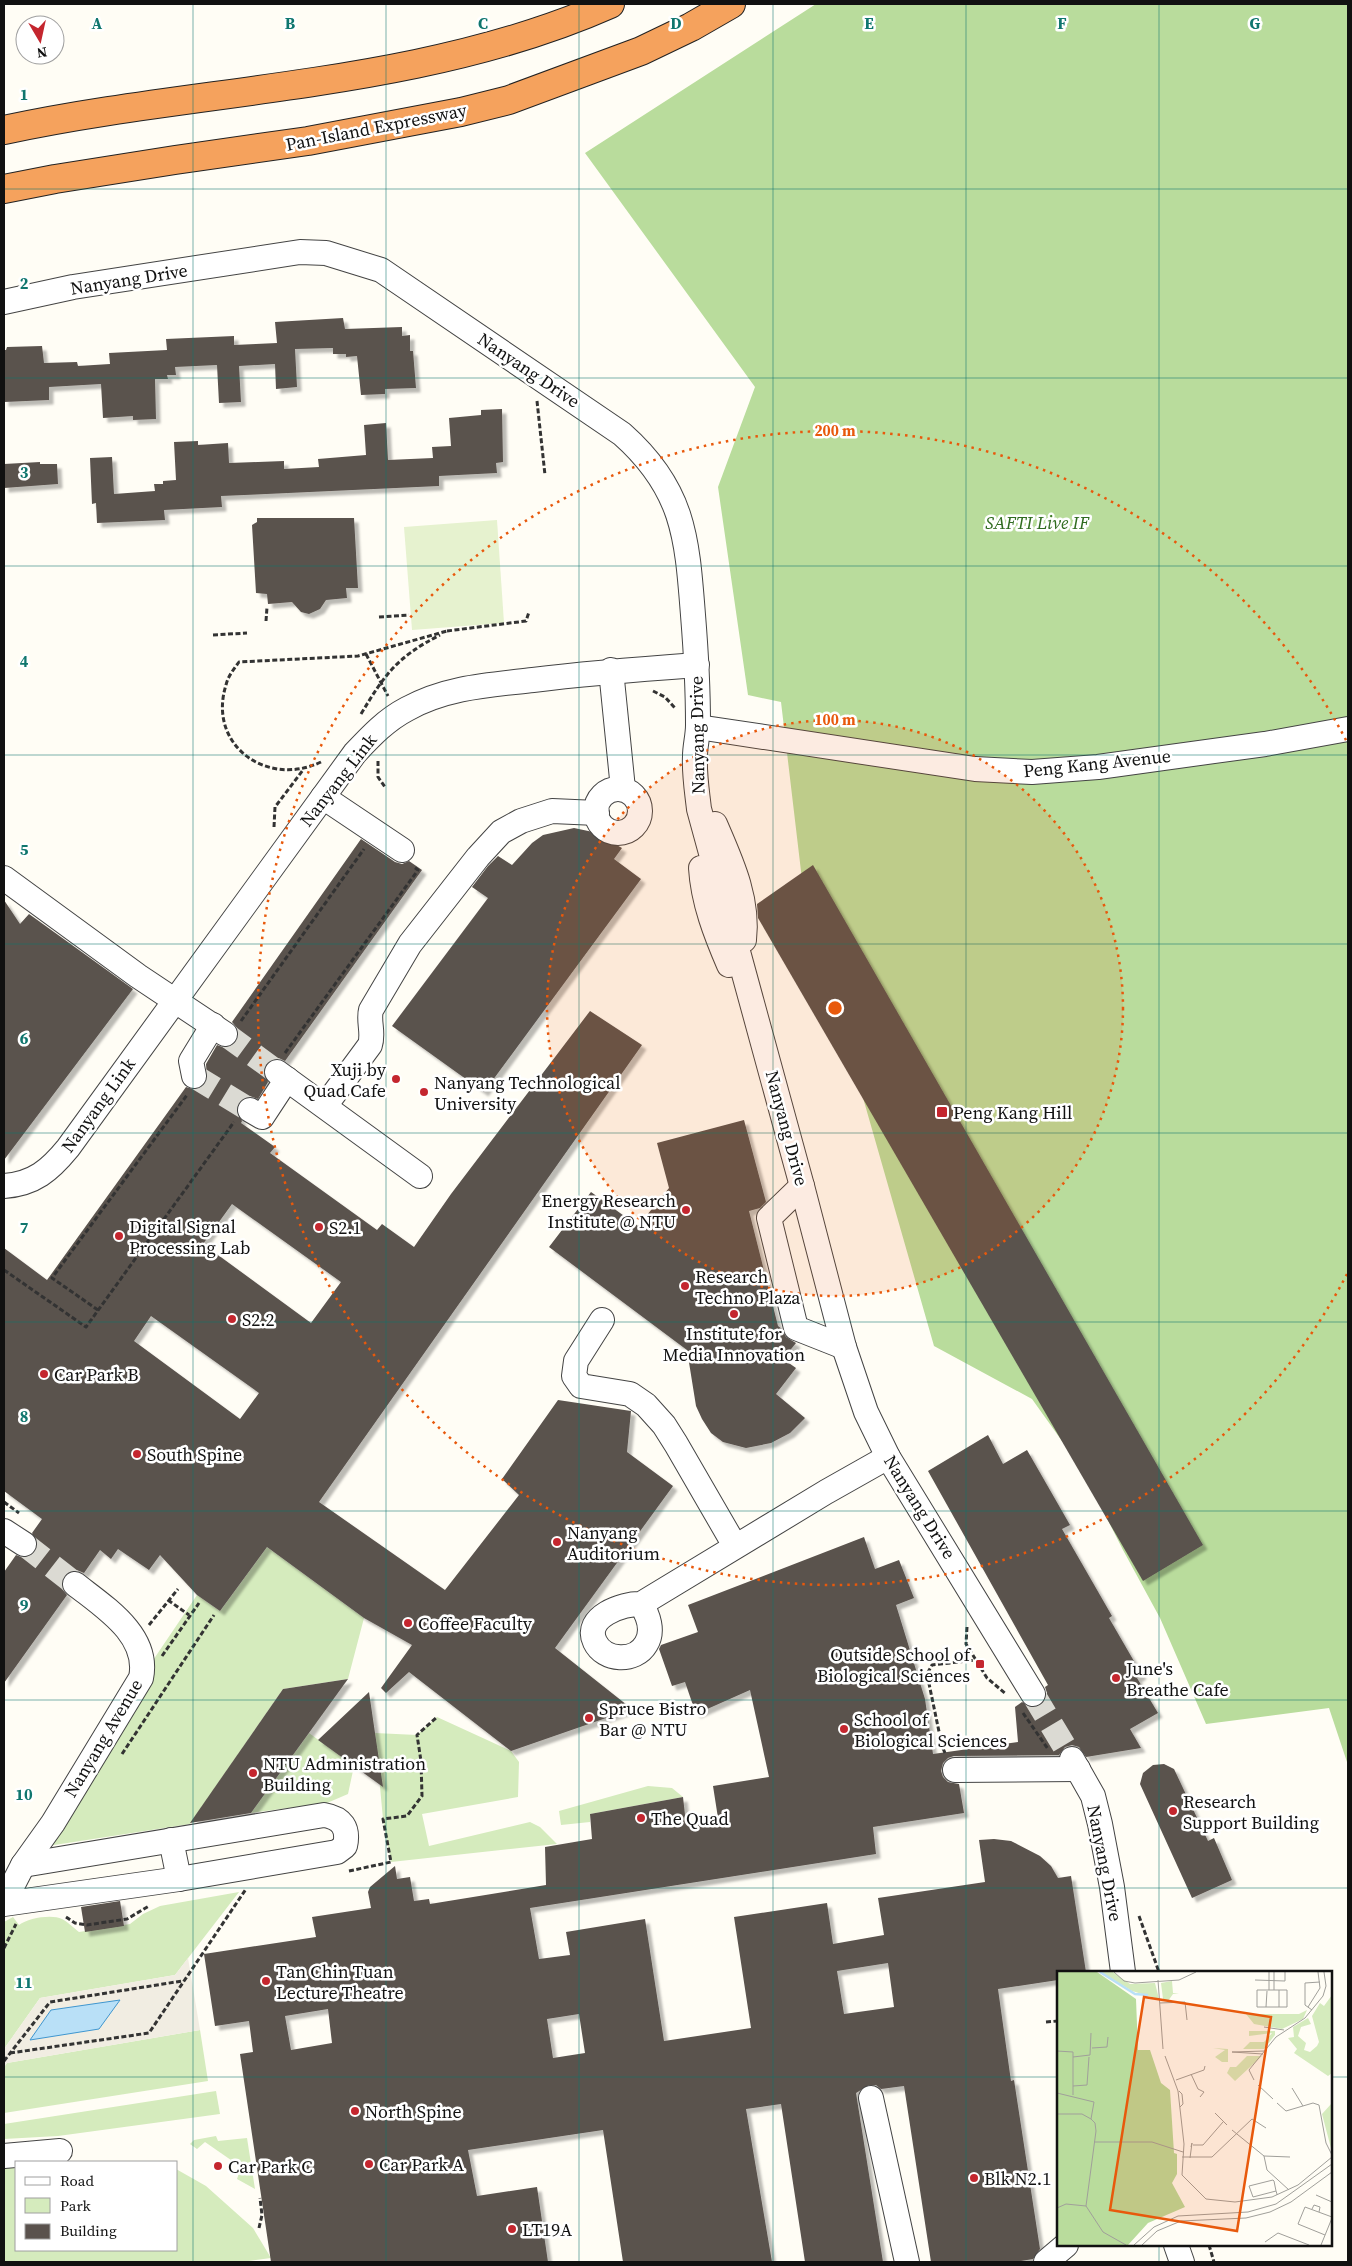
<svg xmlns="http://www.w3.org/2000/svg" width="1352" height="2266" font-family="'Source Serif 4',serif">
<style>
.green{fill:#d5ebbd}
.forest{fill:#b9dc9c}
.pitch{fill:#e6f2cf}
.plaza{fill:#f1ede2}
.water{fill:#b9e0f7;stroke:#3f96cf}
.building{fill:#5a524d;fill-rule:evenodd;filter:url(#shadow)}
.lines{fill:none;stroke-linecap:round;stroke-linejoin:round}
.minor-tunnel{stroke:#dbdad3;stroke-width:24;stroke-dasharray:24 12;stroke-linecap:butt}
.minor-casing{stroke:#444;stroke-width:26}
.highway-casing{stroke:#222;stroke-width:30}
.path{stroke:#333;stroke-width:3;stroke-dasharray:5 2.5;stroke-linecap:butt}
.minor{stroke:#fff;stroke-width:24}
.highway{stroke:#f5a25d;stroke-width:28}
.grid{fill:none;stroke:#0f766e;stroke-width:1;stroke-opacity:0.55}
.ring{fill:none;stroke:#e8590c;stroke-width:2.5;stroke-dasharray:2.5 5}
.poi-dot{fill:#c4262e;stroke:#fff;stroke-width:2}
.labels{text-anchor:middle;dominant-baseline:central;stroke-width:5;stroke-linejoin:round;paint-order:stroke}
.street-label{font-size:18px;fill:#111;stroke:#fff}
.park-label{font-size:18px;font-style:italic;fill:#2f6b1f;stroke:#fff}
.poi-label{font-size:18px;fill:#111;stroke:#fff;text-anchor:start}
.inset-river{fill:none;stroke:#b9e0f7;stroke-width:2.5}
.inset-road{fill:none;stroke:#a09f9a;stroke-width:1}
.view{fill:#e8590c;fill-opacity:0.15;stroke:#e8590c;stroke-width:2.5}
.inset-edge{fill:none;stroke:#111;stroke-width:2.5}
.grid-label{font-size:16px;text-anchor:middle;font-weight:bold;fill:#0f766e;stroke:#fff;stroke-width:5;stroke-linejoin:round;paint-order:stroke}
.centre{fill:#e8590c;stroke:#fff;stroke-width:2.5}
.ring-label{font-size:15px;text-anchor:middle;font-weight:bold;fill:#e8590c;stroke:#fff;stroke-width:5;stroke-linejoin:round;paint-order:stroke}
</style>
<defs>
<filter id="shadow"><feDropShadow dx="4.5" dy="4.5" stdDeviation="1" flood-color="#0004"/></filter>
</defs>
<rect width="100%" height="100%" fill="#fffdf5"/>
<g class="green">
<path d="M267,1547L364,1618L348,1679L283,1689L190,1824L35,1848L141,1678L197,1595L220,1611Z"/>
<path d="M437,1717L511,1751L519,1762L518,1797L422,1814L429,1846L530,1822L540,1827L557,1844L391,1862L383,1819L375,1733L417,1735Z"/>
<path d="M309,1733L354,1766L348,1794L327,1803L251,1813Z"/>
<path d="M648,1786L672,1788L683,1797L590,1814V1822L561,1825L559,1811Z"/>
<path d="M239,1892L175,1975L40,1998L4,2049V1922L13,1917L19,1925C28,1918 52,1914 62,1919C68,1922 74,1928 79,1932L130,1924L143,1914L160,1906Z"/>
<path d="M200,2030L208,2081L4,2113V2067L7,2063Z"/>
<path d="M216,2091L220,2114L58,2136L4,2139V2124Z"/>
<path d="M216,2136L218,2141L247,2138L255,2189L237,2179L241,2167L205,2142L197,2149L190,2144L194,2140Z"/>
<path d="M16,2162V2250H176V2169L206,2186L253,2228L271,2258L241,2262H4V2163Z"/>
</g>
<path class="forest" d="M816,4H1348V1765L1329,1708L1206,1724L1160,1618L1123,1550L1082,1469L1032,1399L934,1346L803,888L781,702L748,695L718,487L755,387L585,153Z"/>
<path class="pitch" d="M497,520L504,623L412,630L404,527Z"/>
<path class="plaza" d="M188,1958L200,2030L7,2063L4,2067V2049L40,1998L175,1975Z"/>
<path class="water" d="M120,2000L99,2029L30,2040L51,2010Z"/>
<g class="building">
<path d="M343,318L345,329L402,327V336L410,335V351H413L416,388L385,389V394L361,395L357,356L346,357V354H333V348L295,349L297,387L276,389L275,364L239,366L241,402L219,403L217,365L175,367L176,375H167L168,379H155L156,419L133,420V416L103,418L101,384L49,387V400L4,402V350H6L7,347L42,346L44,363L77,362L78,366L110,364L109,353L167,350L166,339L234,336V345L277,343L275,322Z"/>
<path d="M502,409L503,462L496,463L497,473L439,476V486L221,496L222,507L164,510L165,520L97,523L96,503L92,504L90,458L112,457L114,494L155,491L154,484H163V481L176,480L174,442L198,441V445L228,443L229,463L284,461V469L319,467L318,459L366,455L364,425L386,423L388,460L433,458L432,447L451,446L449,418L481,415V410Z"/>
<path d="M40,462V464H57L58,484L4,488V464Z"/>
<path d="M257,518H354L358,588H346L347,598L326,600L320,609L309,614L301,612L292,602L268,604L267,594L256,593L252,525L257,522Z"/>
<path d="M574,828L593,832L622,848L614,859L641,879L484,1092L392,1026L488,898L472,887L488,866L498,856L512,865L532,843L543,835Z"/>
<path d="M361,839L395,862L402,864L409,861L422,870L285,1061L279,1058L272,1059L266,1064L263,1071L268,1082L258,1099L250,1096L243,1098L238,1104L236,1110L242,1121L241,1123L275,1147L270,1153L377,1230L382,1224L414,1247L451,1194L590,1011L642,1045L319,1502L445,1590L519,1495L502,1479L558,1400L631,1411L627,1452L673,1486L555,1648L632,1709L511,1751L409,1672L386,1693L381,1688L412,1645L364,1618L267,1547L220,1611L197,1595L160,1555L149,1570L118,1549L111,1559L100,1550L84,1573L77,1570L70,1571L64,1576L62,1582V1589L67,1595L4,1683V1572L16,1555L24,1558L31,1556L35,1552L38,1544L32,1533L42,1519L4,1491V1248L47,1280L186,1087L196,1090L203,1086L207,1080L206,1064L217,1045L225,1048L231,1046L236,1042L239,1034L237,1028L232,1022ZM232,1204L341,1282L311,1323L203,1244ZM151,1316L259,1393L240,1419L134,1341Z"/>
<path d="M813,865L1203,1545L1143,1581L758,918L757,904Z"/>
<path d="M4,900L20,924L29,914L133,989L4,1160Z"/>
<path d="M744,1120L766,1202L760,1208L749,1211L778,1326L782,1329L786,1337L796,1343L783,1359L796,1368L776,1394L805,1418L790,1433L771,1443L746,1448L723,1442L711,1433L702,1419L696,1406L687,1350L549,1247L591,1192L638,1226L669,1188L657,1143Z"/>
<path d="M988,1435L1003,1464L1027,1450L1070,1525L1062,1529L1112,1616L1109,1618L1142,1675L1137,1678L1158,1713L1130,1729L1141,1748L1086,1757L1079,1747L1072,1745L1065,1747L1059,1755L954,1756L948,1758L943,1763L941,1771L943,1777L948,1782L959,1784L964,1813L873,1827L876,1854L530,1908L539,1959L570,1955L566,1932L645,1919L664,2041L751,2028L734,1917L827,1903L833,1944L884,1935L878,1898L985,1882L979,1840L994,1839L1011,1841L1040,1856L1051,1866L1058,1878L1071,1876L1086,1972H1058V1980L998,1989L1011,2081L1014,2080L1040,2249L1033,2259L1015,2262H931L904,2086L881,2089L876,2085H869L856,2093L883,2262H805L781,2104L746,2109L772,2262H623L603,2130L468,2150L477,2196L537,2187L548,2262H271L240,2054L253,2052L249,2021L215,2026L204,1954L316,1937L312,1917L371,1908L368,1892L370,1887L395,1866L397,1879L410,1877L414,1901L429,1899L430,1904L546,1885L545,1847L592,1839L590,1814L683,1797L686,1824L718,1818L713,1786L769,1777L750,1690L696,1714L685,1682L672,1686L659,1649L661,1645L698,1632L688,1605L864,1537L875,1569L899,1560L914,1598L896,1605L925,1699L933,1754L1018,1742L1015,1707L1022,1702L1033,1708L1041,1705L1045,1700L1047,1693L1045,1687L1048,1685L928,1471ZM888,1963L894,2007L844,2014L837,1971ZM328,2009L332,2043L291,2050L285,2016ZM579,2014L585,2053L553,2058L547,2019Z"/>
<path d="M348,1679L251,1813L190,1823L283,1689Z"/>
<path d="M369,1692L375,1733L383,1787L318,1740Z"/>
<path d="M1164,1764L1174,1769L1208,1841L1214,1838L1232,1880L1192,1898L1140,1784L1143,1773L1153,1765Z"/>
<path d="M120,1901L124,1926L85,1932L81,1907Z"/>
</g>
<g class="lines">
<g class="minor-tunnel">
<path d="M225,1034L277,1072"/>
<path d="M194,1076L250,1110"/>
<path d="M24,1544L75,1584"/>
<path d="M1033,1694L1072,1759"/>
</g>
<defs>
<g id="minor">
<path d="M4,302L73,287L300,252L326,253L381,270L622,434C684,489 687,537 693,615C696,652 698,688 698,725C698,736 695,746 695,756C694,774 697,791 699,809L802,1186L844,1347L866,1412L888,1457L1033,1694"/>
<path d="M611,670L623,789"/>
<path d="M698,727L975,769L1032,772L1098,767L1265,744L1348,729"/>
<circle cx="618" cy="811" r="22"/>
<path d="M323,797L402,850"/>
<path d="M715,824C731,861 749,899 744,940"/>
<path d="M701,868C703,902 716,935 729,965"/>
<path d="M4,878L138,976L225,1034"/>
<path d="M277,1072L420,1176"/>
<path d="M194,1076L191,1061L213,1025"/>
<path d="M325,1106L370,1045C374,1033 368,1021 371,1010L410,944L478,857L501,832L521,821L552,811L597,813"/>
<path d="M250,1110L262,1117L287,1079"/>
<path d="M4,1186C34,1184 50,1170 68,1148L355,753C371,736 386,720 407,709C447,687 489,685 533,680C588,673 642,669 697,665"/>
<path d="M802,1186L769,1218L796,1328L844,1347"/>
<path d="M602,1320L576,1361L574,1376L581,1386L630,1394L646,1405L664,1425L676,1444L735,1546"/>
<path d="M4,1531L24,1544"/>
<path d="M641,1604C648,1615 654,1631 646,1644C635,1663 604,1661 595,1642C583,1617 623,1603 641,1604L826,1492L888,1457"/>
<path d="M1072,1759L1093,1796L1100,1824L1112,1887L1123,1972"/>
<path d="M955,1770L1078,1769"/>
<path d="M171,1840L179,1879"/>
<path d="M4,1902L23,1865L53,1823L141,1678C150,1635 104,1607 75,1584"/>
<path d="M4,1904L179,1879L337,1852L345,1846C349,1828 342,1818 324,1815L23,1865"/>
<path d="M871,2098L907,2262"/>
<path d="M4,2156L60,2151"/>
<path d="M1176,2245L1182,2262"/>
<path d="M1046,2262L1066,2245"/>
</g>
<g id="highway">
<path d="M4,130C204,87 421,88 610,4"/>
<path d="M4,189L55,179L175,160L308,141L461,112L509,100L641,51L691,27L731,4"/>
</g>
</defs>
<use href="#minor" class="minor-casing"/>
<use href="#highway" class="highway-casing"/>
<g class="path">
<path d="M537,401L545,475"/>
<path d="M379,617L409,615"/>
<path d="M266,621L267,607"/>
<path d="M447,631L526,621L529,612"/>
<path d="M213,635L247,633"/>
<path d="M366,654L388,696"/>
<path d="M653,691L665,697L675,708"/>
<path d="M361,714C385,674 397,657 440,635"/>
<path d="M378,761V777L385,787"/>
<path d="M321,762C267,788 207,745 226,685C228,676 234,669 239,662L358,656L447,631"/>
<path d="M274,827L275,807L303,770"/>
<path d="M241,1021L364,849"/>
<path d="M285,1053L418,870L414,867"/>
<path d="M4,1270L86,1327L234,1122"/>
<path d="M98,1310L52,1278L187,1095"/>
<path d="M4,1502L19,1513"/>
<path d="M168,1600L189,1615"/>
<path d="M149,1625L178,1589"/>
<path d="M967,1627L966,1644L987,1678L1006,1694"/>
<path d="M162,1656L199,1603"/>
<path d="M1023,1713L1048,1749"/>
<path d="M945,1753L942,1746L927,1674L932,1665L976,1660"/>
<path d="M122,1754L214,1615"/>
<path d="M349,1871L391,1862L383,1819L407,1816L422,1796L421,1761L417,1735L437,1717"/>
<path d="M1139,1916L1159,1972"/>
<path d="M66,1917L75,1923L87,1925L127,1919L149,1906"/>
<path d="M4,1948L16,1924"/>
<path d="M1046,2022L1058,2021"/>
<path d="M10,2053L149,2033L246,1889"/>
<path d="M4,2061L50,2002L182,1981"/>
<path d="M259,2228L262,2215L260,2198"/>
<path d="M1209,2245L1214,2262"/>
</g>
<use href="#minor" class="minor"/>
<use href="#highway" class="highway"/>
</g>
<path class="grid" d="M193,4V2262M386,4V2262M579,4V2262M773,4V2262M966,4V2262M1159,4V1972M4,189H1348M4,378H1348M4,566H1348M4,755H1348M4,944H1348M4,1133H1348M4,1322H1348M4,1511H1348M4,1700H1348M4,1888H1348M4,2077H1058M1331,2077H1348M1159,2245V2262"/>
<circle cx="835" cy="1008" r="288" fill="#e8590c" fill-opacity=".12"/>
<g class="ring">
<circle cx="835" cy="1008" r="288"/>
<path d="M1347 1274A577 577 0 1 1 1347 742"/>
</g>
<g class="poi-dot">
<circle cx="396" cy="1079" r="5"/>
<circle cx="424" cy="1092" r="5"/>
<rect x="936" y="1106" width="12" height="12" rx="2.5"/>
<circle cx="686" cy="1210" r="5"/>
<circle cx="319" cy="1227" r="5"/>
<circle cx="119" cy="1236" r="5"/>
<circle cx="685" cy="1286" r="5"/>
<circle cx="734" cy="1314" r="5"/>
<circle cx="232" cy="1319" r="5"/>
<circle cx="44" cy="1374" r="5"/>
<circle cx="137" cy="1454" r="5"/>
<circle cx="557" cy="1542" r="5"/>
<circle cx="408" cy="1623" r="5"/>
<rect x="975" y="1659" width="10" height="10" rx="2.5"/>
<circle cx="1116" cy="1678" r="5"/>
<circle cx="589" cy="1718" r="5"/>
<circle cx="844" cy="1729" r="5"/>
<circle cx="253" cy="1773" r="5"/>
<circle cx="1173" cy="1811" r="5"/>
<circle cx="641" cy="1818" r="5"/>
<circle cx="266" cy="1981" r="5"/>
<circle cx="355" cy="2111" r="5"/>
<circle cx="369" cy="2164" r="5"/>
<circle cx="218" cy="2166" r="5"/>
<circle cx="974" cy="2178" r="5"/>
<circle cx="512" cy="2229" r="5"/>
</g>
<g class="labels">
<g class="street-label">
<text transform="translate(376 127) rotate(-11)">Pan-Island Expressway</text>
<text transform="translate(129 279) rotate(-9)">Nanyang Drive</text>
<text transform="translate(529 370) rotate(34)">Nanyang Drive</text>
<text transform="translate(697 735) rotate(-91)">Nanyang Drive</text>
<text transform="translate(1097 763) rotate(-6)">Peng Kang Avenue</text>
<text transform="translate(338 780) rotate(-52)">Nanyang Link</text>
<text transform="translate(98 1105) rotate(-54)">Nanyang Link</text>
<text transform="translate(787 1128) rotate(75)">Nanyang Drive</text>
<text transform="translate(920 1507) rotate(58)">Nanyang Drive</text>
<text transform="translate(103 1738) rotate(-59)">Nanyang Avenue</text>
<text transform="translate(1105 1863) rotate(79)">Nanyang Drive</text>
</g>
<g class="park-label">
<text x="1037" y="522">SAFTI Live IF</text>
</g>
<g class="poi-label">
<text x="386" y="1069" text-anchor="end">Xuji by<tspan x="386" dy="21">Quad Cafe</tspan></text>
<text x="434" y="1082">Nanyang Technological<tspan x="434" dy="21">University</tspan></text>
<text x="953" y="1112">Peng Kang Hill</text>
<text x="676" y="1200" text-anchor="end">Energy Research<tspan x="676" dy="21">Institute @ NTU</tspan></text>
<text x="129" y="1226">Digital Signal<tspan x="129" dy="21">Processing Lab</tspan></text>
<text x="329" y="1227">S2.1</text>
<text x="695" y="1276">Research<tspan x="695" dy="21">Techno Plaza</tspan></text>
<text x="242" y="1319">S2.2</text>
<text x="734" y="1333" text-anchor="middle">Institute for<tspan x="734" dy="21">Media Innovation</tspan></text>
<text x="54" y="1374">Car Park B</text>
<text x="147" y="1454">South Spine</text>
<text x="567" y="1532">Nanyang<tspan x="567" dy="21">Auditorium</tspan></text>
<text x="418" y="1623">Coffee Faculty</text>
<text x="970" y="1654" text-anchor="end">Outside School of<tspan x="970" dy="21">Biological Sciences</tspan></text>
<text x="1126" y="1668">June's<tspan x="1126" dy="21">Breathe Cafe</tspan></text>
<text x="599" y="1708">Spruce Bistro<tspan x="599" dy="21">Bar @ NTU</tspan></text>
<text x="854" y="1719">School of<tspan x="854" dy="21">Biological Sciences</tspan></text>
<text x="263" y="1763">NTU Administration<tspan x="263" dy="21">Building</tspan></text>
<text x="1183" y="1801">Research<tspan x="1183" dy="21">Support Building</tspan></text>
<text x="651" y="1818">The Quad</text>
<text x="276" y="1971">Tan Chin Tuan<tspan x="276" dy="21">Lecture Theatre</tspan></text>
<text x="365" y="2111">North Spine</text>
<text x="379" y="2164">Car Park A</text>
<text x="228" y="2166">Car Park C</text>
<text x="984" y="2178">Blk N2.1</text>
<text x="522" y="2229">LT19A</text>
</g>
</g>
<g transform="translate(1057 1971)">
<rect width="275" height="275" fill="#fffdf5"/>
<path d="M44,1H56L73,13L98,12L102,28L75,20ZM115,10L116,22H122L116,23L111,30L106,28L104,12ZM275,24V102L271,105L237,82L240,78L231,67L237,66L236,56L251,47L254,53L244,56L241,65L249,72L247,79L253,81L260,75L262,71L255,45L263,32L267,35ZM250,39L246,48L225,58L197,53L189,43H242ZM192,60H218V64L207,78H186L193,71H207L215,62L192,65ZM156,77L171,78V91H165L158,86L168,79ZM190,85H205L178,110L170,102L173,96H179ZM275,132V181L265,143Z" fill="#d5ebbd"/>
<path d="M0,1H40L79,28L81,79H93L104,112L113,119L117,182L120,183V203L115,212L128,236L91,252L71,274H0Z" fill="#b9dc9c"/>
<path class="inset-river" d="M43,1L78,23L91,24"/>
<path class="inset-road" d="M57,1L67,10L78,12L122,9L139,1M101,9L106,78M198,9L228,10V1M200,19H230V36H200ZM212,19V1M217,19V1M103,32L128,31L130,49M209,36L210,20M222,36V19M251,36L263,17L261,1M255,39L248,34V12L263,11M207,56L227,59M35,77L50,76L51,66M0,80L16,81V124M206,83L175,81L208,80M108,85L121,120L127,173L125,204L149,228L178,231L215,226L241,214L275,186M16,86L33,84L34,62M134,103L141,118L147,121L143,126M119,109L147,99L148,95M197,109L192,99L219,66L248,47L266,25L269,15L267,1M201,114L216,128M16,115L30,114L32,86M235,117L246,135M122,120L125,123L126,133L123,136M0,122L37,131L34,148L38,152L39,160L29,235L46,261L69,274M220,132L229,140L256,132L262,134L269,172L275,184M158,142L170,154M0,143H25L34,148M175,159L207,185L233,186M37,171H95L126,181M136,174H146L166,151M207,185L210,199L232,219M125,186H155L195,148L209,157M133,187L135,172L134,176M219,220L196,226L192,215L216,209L217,210L219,220L220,223V224M259,224L275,231M0,237L9,233L29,235M255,238L257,234L263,236L262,241M268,264L241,253L248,236L275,246M208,271L221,262L252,274M77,274L97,256L121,245L191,241L219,233L275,193M85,274L100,260L124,250L189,247L213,241L234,231L275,201M264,274L275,247"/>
<path class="view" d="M87,26L214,46L180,260L53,239Z"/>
<rect width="275" height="275" class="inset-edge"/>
</g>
<g class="grid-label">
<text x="97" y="29">A</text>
<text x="290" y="29">B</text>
<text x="483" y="29">C</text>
<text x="676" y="29">D</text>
<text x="869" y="29">E</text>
<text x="1062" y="29">F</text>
<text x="1255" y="29">G</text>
<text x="24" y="100">1</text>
<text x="24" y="289">2</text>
<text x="24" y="478">3</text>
<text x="24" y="667">4</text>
<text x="24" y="855">5</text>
<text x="24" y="1044">6</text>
<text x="24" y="1233">7</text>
<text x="24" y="1422">8</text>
<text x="24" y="1611">9</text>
<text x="24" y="1800">10</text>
<text x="24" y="1988">11</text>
</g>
<circle cx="835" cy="1008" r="8" class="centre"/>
<g class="ring-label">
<text x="835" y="436">200 m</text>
<text x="835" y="725">100 m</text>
</g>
<rect width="1352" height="2266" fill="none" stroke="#111111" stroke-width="10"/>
<rect x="15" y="2161" width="162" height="90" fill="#ffffff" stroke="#a0a0a0"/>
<rect x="25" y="2177" width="25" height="8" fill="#ffffff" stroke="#a0a0a0"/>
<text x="60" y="2186" font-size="15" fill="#111111">Road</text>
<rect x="25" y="2198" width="25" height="15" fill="#d5ebbd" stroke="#a0a0a0"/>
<text x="60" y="2211" font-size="15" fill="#111111">Park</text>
<rect x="25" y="2224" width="25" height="15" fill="#5a524d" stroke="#a0a0a0"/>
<text x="60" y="2236" font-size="15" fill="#111111">Building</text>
<g transform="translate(40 40) rotate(171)"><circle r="24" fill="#ffffff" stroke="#a0a0a0"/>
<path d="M0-4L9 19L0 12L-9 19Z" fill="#c4262e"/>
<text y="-8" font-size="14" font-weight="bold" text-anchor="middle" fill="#111111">N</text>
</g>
</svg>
